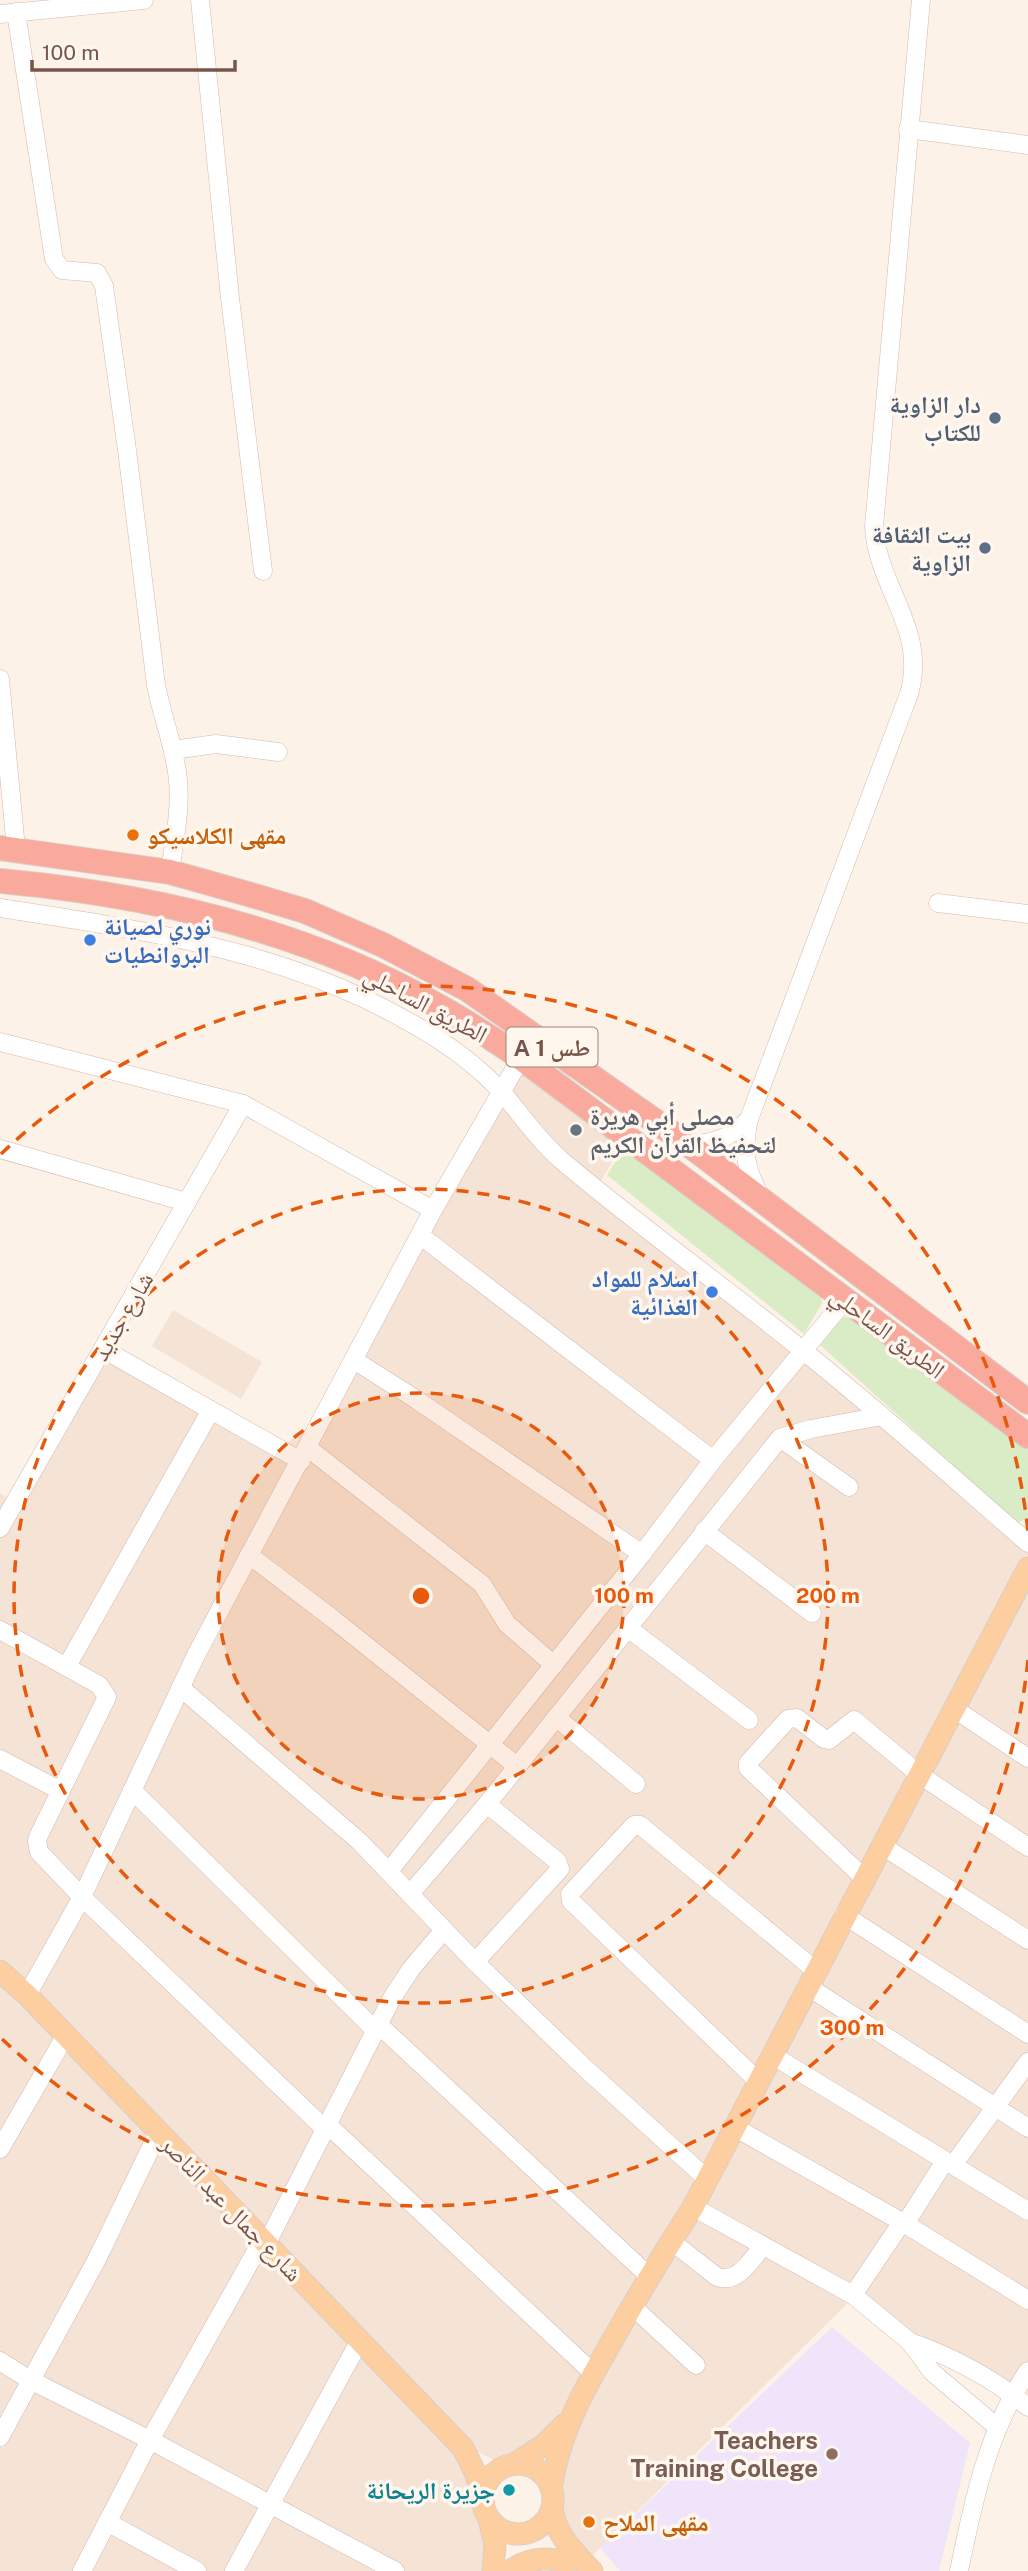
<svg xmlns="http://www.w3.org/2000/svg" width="1028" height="2571" font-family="'Public Sans','Noto Naskh Arabic',sans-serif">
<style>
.residential{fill:#f5e3d5}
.education{fill:#efe4fa}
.green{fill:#d9ecc5}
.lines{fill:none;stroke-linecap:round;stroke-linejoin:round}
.minor-casing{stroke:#d2baaf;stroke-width:19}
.major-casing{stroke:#d9cfcc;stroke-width:23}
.highway-casing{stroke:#d9cfcc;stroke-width:26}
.minor{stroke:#fff;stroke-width:18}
.major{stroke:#fdce9f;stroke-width:21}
.highway{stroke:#f9aa9d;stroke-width:24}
.ring{fill:none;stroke:#e8590c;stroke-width:3.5;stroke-dasharray:12 9}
.service-dot{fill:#5c6f8a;stroke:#fff6ee;stroke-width:2.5}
.food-dot{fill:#e8710a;stroke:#fff6ee;stroke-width:2.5}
.shop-dot{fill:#3f7fe0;stroke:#fff6ee;stroke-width:2.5}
.worship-dot{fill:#6b7280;stroke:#fff6ee;stroke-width:2.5}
.education-dot{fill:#8d6e63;stroke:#fff6ee;stroke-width:2.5}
.culture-dot{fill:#0f9aa8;stroke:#fff6ee;stroke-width:2.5}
.labels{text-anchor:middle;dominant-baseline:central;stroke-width:7;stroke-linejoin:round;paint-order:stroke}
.shield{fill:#fff6ee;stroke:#a0857b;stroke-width:2}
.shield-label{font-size:23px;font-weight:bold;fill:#78554a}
.service-label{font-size:24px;font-weight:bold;fill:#4e5e75;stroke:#fff6ee;text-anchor:end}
.food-label{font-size:24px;font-weight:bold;fill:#c56008;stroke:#fff6ee;text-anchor:start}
.shop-label{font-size:24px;font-weight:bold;fill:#366cbe;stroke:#fff6ee;text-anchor:start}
.street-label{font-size:24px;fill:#78554a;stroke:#fff6ee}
.worship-label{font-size:24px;font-weight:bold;fill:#5b616d;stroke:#fff6ee;text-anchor:start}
.education-label{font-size:24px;font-weight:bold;fill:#785e54;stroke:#fff6ee;text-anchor:end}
.culture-label{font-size:24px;font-weight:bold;fill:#0d838f;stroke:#fff6ee;text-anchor:end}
.centre{fill:#e8590c;stroke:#fff6ee;stroke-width:3.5}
.ring-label{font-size:21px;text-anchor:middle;font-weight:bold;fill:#e8590c;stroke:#fff6ee;stroke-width:7;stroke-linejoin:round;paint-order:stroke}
</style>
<rect width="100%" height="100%" fill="#fdf2e7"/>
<g class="residential">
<path d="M522,1059L624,1143L594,1192L1028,1544V1567L567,2418L513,2462H499L463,2445L28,1994Z"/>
<path d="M173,1310L262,1362L241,1399L152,1346Z"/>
<path d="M103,1350L297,1462L26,1991L0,1971V1493L17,1504Z"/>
<path d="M1028,1572V2366L1012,2389L911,2338L855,2296L590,2558L559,2525L552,2488L571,2428Z"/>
<path d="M0,1983L460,2448L474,2475L491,2537V2571H0Z"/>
</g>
<path class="education" d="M832,2327L970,2443L939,2571H620L600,2548Z"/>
<g class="green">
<path d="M627,1143L821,1296L822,1303L804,1334L607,1175Z"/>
<path d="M850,1315H858L1028,1448V1518L1017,1523L820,1345L841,1319Z"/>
</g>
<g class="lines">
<defs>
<g id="minor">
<path d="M200,0L230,298L263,571"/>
<path d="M16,12L54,259L62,270L97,273L104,286L127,450L156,685C162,717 175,747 178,780C181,810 174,842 170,872"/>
<path d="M0,14L144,0"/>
<path d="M908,129L1028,145"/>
<path d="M0,679L16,849"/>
<path d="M173,750L216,744L278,752"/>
<path d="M938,903L1028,914"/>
<path d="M0,908C124,927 252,945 367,1000C416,1024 462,1050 500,1090C520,1113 538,1140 561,1160C639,1226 722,1285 801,1349C879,1411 953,1478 1028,1543"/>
<path d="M0,1042L243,1104L433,1210"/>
<path d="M689,1145C716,1143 730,1138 749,1119"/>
<path d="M0,1149L186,1202"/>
<path d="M760,1196C745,1167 742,1151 749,1119L909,694C928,629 877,588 874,526L921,0"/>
<path d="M421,1236L713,1460"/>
<path d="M103,1349L301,1461"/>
<path d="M354,1360L417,1400L642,1554"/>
<path d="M780,1438L849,1487"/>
<path d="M308,1448L482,1584L507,1624L554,1665"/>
<path d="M0,1528L243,1104"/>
<path d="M704,1531L812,1613"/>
<path d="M249,1555L333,1619L517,1766"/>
<path d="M628,1628L749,1720"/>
<path d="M0,1630L99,1685L107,1697L39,1835L37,1841L39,1852L82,1897L326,2130"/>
<path d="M67,1666L211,1410"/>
<path d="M181,1688L359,1841L475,1962L586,2069L707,2179"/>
<path d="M953,1708L1028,1758"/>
<path d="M556,1717L636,1784"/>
<path d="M0,1759L61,1791"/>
<path d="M132,1790L376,2031"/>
<path d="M881,1845L1028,1940"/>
<path d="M389,1871L642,1554L713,1460L845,1300"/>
<path d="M864,1878L748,1768V1763L788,1719L797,1718L824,1739L829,1740L854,1720L920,1775L1028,1847"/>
<path d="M410,1894L487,1804L780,1438L811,1429L882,1416"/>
<path d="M844,1915L1028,2034"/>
<path d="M475,1962L560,1869L557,1861L487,1804"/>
<path d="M807,1986L1028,2128"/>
<path d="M27,1995L82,1897L196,1655L433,1210L521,1058"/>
<path d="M379,2025L650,2277"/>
<path d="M772,2055L1028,2211"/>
<path d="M758,2081L571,1901L570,1894L634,1825H640L815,1970"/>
<path d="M328,2125L593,2373"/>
<path d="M734,2127L902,2222L1028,2300"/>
<path d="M0,2149L66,2035"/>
<path d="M953,2165L1028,2062"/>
<path d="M693,2207L853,2295L910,2342L932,2372L997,2427"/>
<path d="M905,2224L945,2161"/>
<path d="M671,2241L717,2277C738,2284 751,2260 763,2246"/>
<path d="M267,2243L392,1998L411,1969L444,1930"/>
<path d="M853,2295L902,2222"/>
<path d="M632,2306L696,2365"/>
<path d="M910,2342C953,2357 992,2378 1028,2407"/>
<path d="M0,2361L30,2380L150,2440L395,2571"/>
<path d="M0,2437L96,2261L159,2131"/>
<path d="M107,2522L197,2571"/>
<path d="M82,2571L150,2440L263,2239"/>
<path d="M234,2571L359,2342"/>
<path d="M959,2571C973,2502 988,2430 1028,2371"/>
</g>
<g id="major">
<path d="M0,1971L27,1995L463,2448L475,2472L483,2499"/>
<path d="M514,2464L544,2445L565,2424"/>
<circle cx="518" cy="2499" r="35"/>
<path d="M551,2488C560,2430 586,2386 615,2336C640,2292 666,2249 693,2207L1028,1568"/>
<path d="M552,2507C555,2535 574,2552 592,2571"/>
<path d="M489,2519L495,2545L493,2571"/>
<path d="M510,2571C528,2558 547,2556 567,2563"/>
</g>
<g id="highway">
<path d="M0,848L170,872L248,894L305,911L383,945L467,989L689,1145L1028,1402"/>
<path d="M0,881C153,895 306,930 440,1007C468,1022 494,1040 521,1058L1028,1436"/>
</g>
</defs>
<use href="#minor" class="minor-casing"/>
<use href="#major" class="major-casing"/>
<use href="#highway" class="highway-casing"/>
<use href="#minor" class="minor"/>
<use href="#major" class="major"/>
<use href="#highway" class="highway"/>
</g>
<circle cx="421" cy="1596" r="203" fill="#e8590c" fill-opacity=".12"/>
<g class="ring">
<circle cx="421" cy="1596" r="203"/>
<circle cx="421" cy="1596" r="407"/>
<path d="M1028 1660A610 610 0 0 1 1 2038M1 1154A610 610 0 0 1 1028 1532"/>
</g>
<g class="service-dot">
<circle cx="995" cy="418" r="7"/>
<circle cx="985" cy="548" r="7"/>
</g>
<g class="food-dot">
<circle cx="133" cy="835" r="7"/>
<circle cx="589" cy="2522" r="7"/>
</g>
<g class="shop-dot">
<circle cx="90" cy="940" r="7"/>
<circle cx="712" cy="1292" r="7"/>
</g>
<circle class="worship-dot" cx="576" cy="1130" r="7"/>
<circle class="education-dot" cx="832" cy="2454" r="7"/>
<circle class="culture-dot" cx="509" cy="2490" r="7"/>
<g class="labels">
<rect class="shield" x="506.5" y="1027.5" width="91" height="39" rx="5"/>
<g class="shield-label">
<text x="552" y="1047">A 1 طس</text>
</g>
<g class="service-label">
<text x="981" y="404">دار الزاوية<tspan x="981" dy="28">للكتاب</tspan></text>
<text x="971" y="534">بيت الثقافة<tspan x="971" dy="28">الزاوية</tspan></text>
</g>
<g class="food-label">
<text x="147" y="835">مقهى الكلاسيكو</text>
<text x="603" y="2522">مقهى الملاح</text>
</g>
<g class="shop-label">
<text x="104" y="926">نوري لصيانة<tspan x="104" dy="28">البروانطيات</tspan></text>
<text x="698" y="1278" text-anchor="end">اسلام للمواد<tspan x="698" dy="28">الغذائية</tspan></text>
</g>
<g class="street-label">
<text transform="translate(426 1004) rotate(28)">الطريق الساحلي</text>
<text transform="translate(122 1316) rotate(-60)">شارع جديد</text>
<text transform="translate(888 1332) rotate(37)">الطريق الساحلي</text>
<text transform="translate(232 2208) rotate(46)">شارع جمال عبد الناصر</text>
</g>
<g class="worship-label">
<text x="590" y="1116">مصلى أبي هريرة<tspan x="590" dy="28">لتحفيظ القرآن الكريم</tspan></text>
</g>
<g class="education-label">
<text x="818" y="2440">Teachers<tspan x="818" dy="28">Training College</tspan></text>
</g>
<g class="culture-label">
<text x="495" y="2490">جزيرة الريحانة</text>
</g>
</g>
<circle cx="421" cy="1596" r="10" class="centre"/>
<g class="ring-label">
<text x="624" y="1603">100 m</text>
<text x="828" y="1603">200 m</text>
<text x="852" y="2035">300 m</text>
</g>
<path d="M32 60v10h203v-10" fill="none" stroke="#78554a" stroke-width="3.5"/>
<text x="42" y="60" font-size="21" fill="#78554a" stroke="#fff6ee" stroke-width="5" paint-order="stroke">100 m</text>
</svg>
